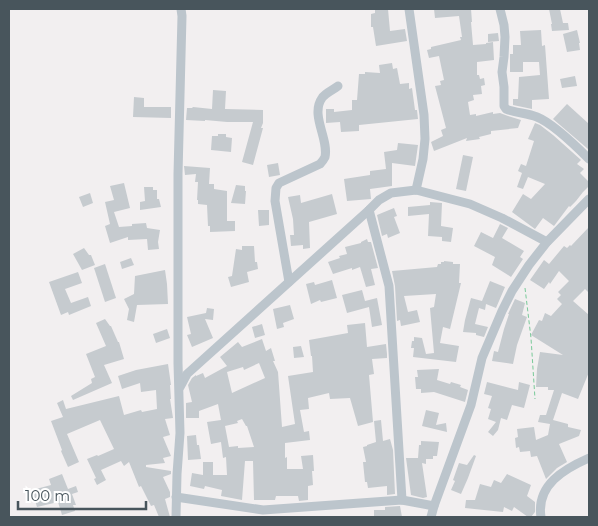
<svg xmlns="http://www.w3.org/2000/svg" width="598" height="526" font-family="Montserrat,sans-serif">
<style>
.building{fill:#c6cbcf;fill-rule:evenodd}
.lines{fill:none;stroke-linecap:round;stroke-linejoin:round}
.path{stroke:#79ca99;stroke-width:1;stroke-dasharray:4 2.5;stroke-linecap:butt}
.minor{stroke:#bcc5cc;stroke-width:9}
</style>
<rect width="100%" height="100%" fill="#f2eff0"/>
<g class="building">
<path d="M375,9H388L390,31L405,29L407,41L376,46L373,27H371V14L375,13Z"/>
<path d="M434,9H471L472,22H471L473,45L486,44V43L493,42L494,60L477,62V75H479L480,79L484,78L485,85L481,86L482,94L473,95L474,100L468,102L470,115L476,114V116L493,112V114L500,113L508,116L521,120L518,128L491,131V134L479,137L480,139L466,141L467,138L434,151L431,142L443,136L441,130L446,128L435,86L441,85L440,81L444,80L439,56L429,58L427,50L431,49V47L461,40L460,37H462L459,16L435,18Z"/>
<path d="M549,9H560L563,23H568L569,30L552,31L551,24H552Z"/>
<path d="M541,30L542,46L545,45L549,99L532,100V109L513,105V99H518L519,77L540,75L539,62H523V72H510V54H513V45H521L520,31Z"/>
<path d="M577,30L580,43H579L580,50L567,52L563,34Z"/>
<path d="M498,33L499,41L488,42V34Z"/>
<path d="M392,63L393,69L397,68L400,84L409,83V89L412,88L415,110H417L418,119L359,125V131L341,132L340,122L326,123V109H334V112L352,110V100H357L359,74H365V72L380,73L379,65Z"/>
<path d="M575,76L577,86L562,88L560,79Z"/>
<path d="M213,90L226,91L225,109L263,110V123L261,128H263L253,165L242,162L253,122H227L205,120V121L186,120L187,108H192L193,107L212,109Z"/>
<path d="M134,97L144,98V107H171V118L133,117Z"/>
<path d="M567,104L589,124V148L588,149L553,119Z"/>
<path d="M535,123L540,125L553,135L581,160L577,164L584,169L580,173L589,182V186L583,192L576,201L570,207L569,206L554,226L543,218L535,229L512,212L523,194L531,199L545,184L528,177L523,189L517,187L522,173L518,171L521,164L526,166L534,141L528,139Z"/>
<path d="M218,134H226V137L232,138L231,152L211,150L212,136H218Z"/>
<path d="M398,143L418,145L415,166L392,163V186L370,189L371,199L347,201L344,179L370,175V171L386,169L384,152L397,150Z"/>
<path d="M463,155L473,157L466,191L456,189Z"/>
<path d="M278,163L280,175L269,177L267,165Z"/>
<path d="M184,166L210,168L209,184H214V189L227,191V221H235V231L210,232V226H208L207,205L198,204V200H197L198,182H195L196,174L185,175Z"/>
<path d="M124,183L130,208L114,212L119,227L132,226V224L146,223L147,228L160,230L158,242L159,249L148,250L147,239L128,240V237L110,243L105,226L110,224L105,202L114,200L110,186Z"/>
<path d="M236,185L245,186V191H246L245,204L231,203Z"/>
<path d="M144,187H153V190H157V199H159L161,207L140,210V202L145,201Z"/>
<path d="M90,193L93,203L83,207L79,197Z"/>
<path d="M332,194L337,214L309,222L310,248L303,249V245L291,246L290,235H294L293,219L288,197L300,195L301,203Z"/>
<path d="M430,202L442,203L441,226L453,228L451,242L442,241V237L428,236L429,214L408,216V207L430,205Z"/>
<path d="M394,208L397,216L394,217L400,233L388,238L387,234L382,236L377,215Z"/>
<path d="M258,210H269V225L259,226Z"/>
<path d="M500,224L508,228L502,238L524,251L520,257L523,259L511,277L492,265L495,257L474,246L481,232L493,238Z"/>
<path d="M589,227V293L585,289L573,301L589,315V372L578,399L562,393L553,420L568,424V427L581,430L579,436L559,444L567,462L557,468L546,479L537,456L531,457L530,451L520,452L519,447L516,448L515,438L518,437L517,429L534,427L536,440L548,435L550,424L538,422L540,415H546L554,390H548V387H536L537,369L540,352L563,355L531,335L539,320L542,321L545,313L551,316L562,304L557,299L561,295L558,292L569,281L559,271L550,284L549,282L544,289L530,280L544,260L549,264L564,246L567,248L570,245L571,246Z"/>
<path d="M367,239L368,242H371L378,268L371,269L375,285L366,287L360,267L352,270V268L333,274L328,262L340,258L339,256L347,254L345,247L361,243V242Z"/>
<path d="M242,246H254L255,262H257L258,269L247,272L249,282L231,287L228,277L232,276L236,249L242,250Z"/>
<path d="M84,248L89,255H91L95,265L82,270L73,254Z"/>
<path d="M131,258L134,265L122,269L120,262Z"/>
<path d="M444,261L453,262V264H460L459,283H461L450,329L443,327L440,343L459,346L456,362L413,357L414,348H411L412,341H414V337L422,338L426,354L434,353L430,308L434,307L436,294L404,296L408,312L417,310L420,322L401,326L400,320L397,321L395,286L392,271L437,267L438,264H441V262H444Z"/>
<path d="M105,264L116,298L105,302L94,268Z"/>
<path d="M165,270L167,284L168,304L137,305L134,322L127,320L129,309L124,299L134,294L135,276Z"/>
<path d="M78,272L82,283L65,289L71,303L88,297L91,306L69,315L68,312L61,315L49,282Z"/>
<path d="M332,280L337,298L321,302L320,300L311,304L306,284L314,282L315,285Z"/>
<path d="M490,281L505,287L496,308L486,304L485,310L479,308L475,324L488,327L484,337L476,335V333L463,332L465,320L471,298L482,301Z"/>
<path d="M362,290L365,301L377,298L382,325L372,327L369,307L347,313L342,295Z"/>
<path d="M515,299L525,303L522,315L527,317L517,345L513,364L492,361L494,351L498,352L504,329L509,314H508Z"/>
<path d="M290,305L294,319L283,323L284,327L277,329L273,309Z"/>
<path d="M207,308L214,309L213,320L205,319L213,338L192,347L187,335L191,334L187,317L206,313Z"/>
<path d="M105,319L110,326H111L118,342H119L124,359L104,365L112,383L73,400L71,396L92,383L91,379L95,377L86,354L106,346L96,323Z"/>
<path d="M365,323L367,347L386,344L387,354V358L372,359L374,374L369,375L373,422L358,426L350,398L330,399L329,393L308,398L309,409L300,410L304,432L309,431L310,440L285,443V458L287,457V469H303L301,456L313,455L314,471H312L313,485L308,486V500L299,501L298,496H276L275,500H254L253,461H245L242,500L221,496L222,490L205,486L204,489L190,486L192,473L203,475V462H213V475H227L226,457L223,458L221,442L211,444L207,422L221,420L218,404L199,411V418H186V403L192,402L188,385L192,378L196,375V376L203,373L205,378L227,366L220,357L238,342L242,347L262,339L266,351L271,348L275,361H273L278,372L282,427L295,424L288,376L313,372L312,356H311L309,340L348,333L347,325ZM259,363L265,378L232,393L227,372L243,367L244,370ZM242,419L246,426H247L254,447L238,448V446L229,447L225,426L238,423L237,421Z"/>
<path d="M262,324L265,335L255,338L252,327Z"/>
<path d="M167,329L170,338L156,343L153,334Z"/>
<path d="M301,346L304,357L294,358L293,347Z"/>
<path d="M168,364L171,385H170L171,399H170L173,418L165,419L170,435L163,437L171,456L163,458L165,463L146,465V467L171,471V474L163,477L170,492V497L165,499L170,517H159L154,505L151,506L141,486L139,487L129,462L124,466L121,461L101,470L106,480L97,485L94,479L96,478L87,459L97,455L98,456L114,449L100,420L67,434L79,462L68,467L61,451L62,450L51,421L63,417L57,403L63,400L66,409L119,396L124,415L141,410L142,412L157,409L156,390L141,392L140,383L122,389L118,376L136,370Z"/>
<path d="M439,369L437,380L450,384L451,382L461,385L460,387L468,390L465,402L434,392L421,393V389H416L415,377H418L417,370Z"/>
<path d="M487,382L518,390L519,382L530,385L524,408L512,405L507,420L501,418L498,430L493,436L488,432L496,422L488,419L491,409L488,408L492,396L484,394Z"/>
<path d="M426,410L439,413L436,425L446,423L447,432L422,426Z"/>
<path d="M381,420L383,441L390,439L393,450L395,494L387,495V486L368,488L367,482H365L363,462H366L363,447L367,446V445L376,442L374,421Z"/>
<path d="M196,435L197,445H199L201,459L188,460L187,436Z"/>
<path d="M421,441L439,442L437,456H433V459H426V464L422,463L427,497L423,498L411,495L406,458H418L419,445H421Z"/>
<path d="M474,455L476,456L468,478L461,494L451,490L455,481L453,480L459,463L467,465Z"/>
<path d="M62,474L68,489L76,486L78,492L72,494L76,505H73L75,511L62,515L58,502L37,507L33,494L37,493L36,489L51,485L49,479Z"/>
<path d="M507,474L531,485L527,496L535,502V512L531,517H528L514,507L512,511L504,507L503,512L465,508L466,500H475L480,484L491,487L494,480L501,483Z"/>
<path d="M400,506L402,517H374V510H385V507Z"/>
</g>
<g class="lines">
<path class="path" d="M525,288L531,338L535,399"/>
<g class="minor">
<path d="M409,9L424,115L425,139L423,159L416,190"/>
<path d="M500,9L504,25L505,37L504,57L502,72L504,87V106L506,109C516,113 527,113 537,117C552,123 577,147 589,159"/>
<path d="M369,210L389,286L402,500"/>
<path d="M289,282L275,201L276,188L279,183L320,164C322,162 324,159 325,157C329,139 310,115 322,98C325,93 333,90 338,86"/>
<path d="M180,387L187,374L369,210L379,200L391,193L416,190L470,204L502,218L547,242"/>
<path d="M176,497L263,510L402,500L434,506"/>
<path d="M176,517L177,474L180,433L178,363V174L182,16L181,9"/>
<path d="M431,517L434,506L471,405L482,358L502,311L512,291L529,265L547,242L589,199"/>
<path d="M541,517C536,485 564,469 589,458"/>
</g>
</g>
<rect width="598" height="526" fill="none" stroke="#48555c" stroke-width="20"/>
<path d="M18 501v8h128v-8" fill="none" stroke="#48555c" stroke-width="2.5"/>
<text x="25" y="501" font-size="15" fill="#48555c" stroke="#ffffff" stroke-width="4" paint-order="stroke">100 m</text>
</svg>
